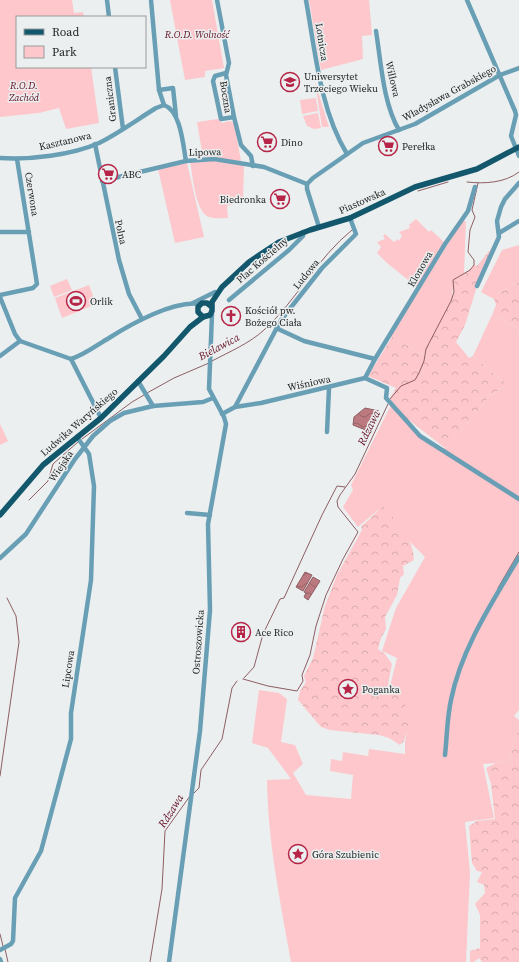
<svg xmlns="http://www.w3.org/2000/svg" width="519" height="962" font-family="'Source Serif 4',serif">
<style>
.green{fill:#fdc7cb}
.forest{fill:url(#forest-crowns)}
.water{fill:url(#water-waves);stroke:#8e5e63}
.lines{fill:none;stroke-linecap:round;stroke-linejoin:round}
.stream{stroke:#8e5e63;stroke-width:1}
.minor{stroke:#699fb5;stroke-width:4.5}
.major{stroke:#13576d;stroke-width:5.5}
.labels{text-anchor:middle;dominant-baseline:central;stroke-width:3;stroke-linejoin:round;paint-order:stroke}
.park-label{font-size:10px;font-style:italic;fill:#610e22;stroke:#ebeff0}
.street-label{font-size:10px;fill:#1f2020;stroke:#ebeff0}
.poi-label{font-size:10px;fill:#1f2020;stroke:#ebeff0;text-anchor:start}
.water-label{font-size:11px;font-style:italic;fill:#631124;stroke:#ebeff0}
</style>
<defs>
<pattern id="forest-crowns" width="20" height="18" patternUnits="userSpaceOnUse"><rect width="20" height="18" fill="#fdc7cb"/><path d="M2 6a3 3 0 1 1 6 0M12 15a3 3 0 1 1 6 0" fill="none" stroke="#d8abae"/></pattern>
<pattern id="water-waves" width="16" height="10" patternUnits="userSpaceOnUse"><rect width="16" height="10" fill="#bd7980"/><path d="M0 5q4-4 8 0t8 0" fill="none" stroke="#996368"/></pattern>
</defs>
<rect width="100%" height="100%" fill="#ebeff0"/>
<g class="green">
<path d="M0,0H72L74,13L83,12L84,17H17V67H91L99,123L66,129L59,108L39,113L0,117Z"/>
<path d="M170,0H212L224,68L205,71V77L185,80Z"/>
<path d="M309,0H369L372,34V35L362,36L363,59L321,70Z"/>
<path d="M315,82L329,127H322Z"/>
<path d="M316,98L318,111L302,114L300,100Z"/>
<path d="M318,113L321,128L314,129L307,126L303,116Z"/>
<path d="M218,119L222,123L230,121L234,123L241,161L203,157L197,122Z"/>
<path d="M212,161L244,165L243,201L227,206L228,218C223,218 214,219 209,217C195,212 193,176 190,162Z"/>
<path d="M187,163L204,237L175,243L158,169Z"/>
<path d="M416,219L429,232L431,230L444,242L417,287L387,263L377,253L381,247L377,242L385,239L383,236L385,234L394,242L398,239L399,241L402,236L399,232L410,228L409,225Z"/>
<path d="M463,220L466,222L464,273C451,279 454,290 451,301L425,355L390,336Z"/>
<path d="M519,245V282L490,297L481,292L502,250Z"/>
<path d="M67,279L72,290L54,297L50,286Z"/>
<path d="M89,285L96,304L62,318L55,298Z"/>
<path d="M492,315L519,329V710L514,716L519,720V726L509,762L483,764L494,818L465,822L470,872L466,962H291C280,899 268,844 267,780L291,779L268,748L252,743L259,690L279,693L287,699L281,742L295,745L303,764L293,773L306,795L351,799L353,775L330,771L331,759L342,761L343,752L368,756L369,749L405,754V742L410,713L390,686L397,658L382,651L396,608L425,557L378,510L358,527L343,507L353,490L351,485L391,405L417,433L442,451L463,429L490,395L508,385L473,356Z"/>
<path d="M0,424L8,441L0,445Z"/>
</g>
<g class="forest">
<path d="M498,240L477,286L465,325L456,342L469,358L473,356L508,385L490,395L463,429L445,448L405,417L390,399L396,388L368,376L392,337L425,355L426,349L451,301L454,292L453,280L470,270L474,265L477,266Z"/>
<path d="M519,282V329L492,315L496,305L494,299L490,297Z"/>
<path d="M383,506C398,523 413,537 414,560L403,566L404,574L400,578L397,595L385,617L386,629L381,638L378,649L385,654L392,664L388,685L412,713L404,741L400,745L389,738L379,735L330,730L321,727L298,700L300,691L306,682L304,676L313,658L325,606L337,575L362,530L361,527Z"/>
<path d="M519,726V962H482L479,958L474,962H470V951L480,948V915L475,904L485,893L484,885L477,882L482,872L477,871L472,863L469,826L477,821L495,819L491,784L486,768L496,763L509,762Z"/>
</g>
<g class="water">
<path d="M365,408L379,411L376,421L368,431L353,425L354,417Z"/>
<path d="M305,572L312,575L303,591L296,587Z"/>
<path d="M313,577L320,581L308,600L304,597L306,593L304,592Z"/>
</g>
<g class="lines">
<g class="stream">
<path d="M467,182C484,184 505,183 519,172"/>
<path d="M418,191L448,182"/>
<path d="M212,361C229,352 250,343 264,330C297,300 317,258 352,230"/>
<path d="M147,393L174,378L209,363"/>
<path d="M390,399L401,386L415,380L419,373L424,361L426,349L451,301L454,292L453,280L470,270L474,265V260L468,252L470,230L475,217L472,210L478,183"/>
<path d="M82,439L132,402L144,395"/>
<path d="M29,500L48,481L53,464L78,442"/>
<path d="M498,588L519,552"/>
<path d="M244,678L254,667L263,634L280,599L284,598L322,515L337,486L345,487"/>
<path d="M243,679L268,686L297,691L303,681L302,675L310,655L316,626L326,595L343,559L358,532L338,507L337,501L340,495L355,474L388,404"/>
<path d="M0,776L19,642L16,616L7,598"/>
<path d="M194,793L199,788L201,770L222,739L232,688L237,681"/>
<path d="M0,934L3,946"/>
<path d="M5,949L8,962"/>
<path d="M150,962L162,889L165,831L190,796"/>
</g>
<g class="minor">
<path d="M107,0L109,17"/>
<path d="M151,0L159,90L164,105"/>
<path d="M217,0L229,63L226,75L234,117L241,145L251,156L253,166"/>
<path d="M306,0C315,50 320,110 347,154"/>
<path d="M467,0L515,111L516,115L511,136L519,156"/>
<path d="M376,31C381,62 383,103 399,130"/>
<path d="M115,67L123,129"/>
<path d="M226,73L215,76L213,81L221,119L234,117"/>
<path d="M159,90L173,88L176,116"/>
<path d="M95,144L119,260L129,294L142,319"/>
<path d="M0,158C30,160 72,155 99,143C119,133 138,119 156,108L164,105C181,111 183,145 186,161"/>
<path d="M102,181L186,161L214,159L264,167L307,184"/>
<path d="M307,184L313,178L363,143L415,124L500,75L519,68"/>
<path d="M307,184V189L319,227"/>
<path d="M0,232H29"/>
<path d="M499,233L519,221"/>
<path d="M477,286L499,237L497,221L501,207L505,199L519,183"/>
<path d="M0,295L33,288L37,284L17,159"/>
<path d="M0,297L15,334L20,341L71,359C84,355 97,345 109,338C131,324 174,300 200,304"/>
<path d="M229,300L289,250L303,236V232"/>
<path d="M193,303L215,292"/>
<path d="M276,328L304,341L375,359"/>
<path d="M0,356L20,341"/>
<path d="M71,359L101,418"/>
<path d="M365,378L375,359L445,244L468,211L475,187"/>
<path d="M138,381L153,406"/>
<path d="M235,407L281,320L322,268L356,234L350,218"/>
<path d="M222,414L235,407L261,403L365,378L387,388L386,398L420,436L519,499"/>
<path d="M327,432L329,388"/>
<path d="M187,513L210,515"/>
<path d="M0,558L26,534L75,459L93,436L110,421L124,413L153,406L203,402L213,398"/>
<path d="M445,755C447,737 447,718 451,700C461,649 493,601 519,557"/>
<path d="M0,950L11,944L13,941L15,898L41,851L71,739V713L91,580L94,486L89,454L77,437"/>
<path d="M0,959L1,962"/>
<path d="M169,962L200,731L210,610L208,524L226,424L224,417L209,389L212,314"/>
</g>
<g class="major">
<path d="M212,307L207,303H202L198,307V312L203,317L210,315L212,311V302L222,287L249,262L279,242L310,230L350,218L415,187L477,169L519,147"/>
<path d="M0,515L43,465L101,418L164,356L190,327L203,317"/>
</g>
</g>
<defs>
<symbol id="university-ring" viewBox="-11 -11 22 22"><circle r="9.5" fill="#ebeff0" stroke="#b62547" stroke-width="1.5"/><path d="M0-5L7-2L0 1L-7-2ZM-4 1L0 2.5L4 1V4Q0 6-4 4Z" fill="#b62547"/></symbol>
<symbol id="supermarket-ring" viewBox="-11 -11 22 22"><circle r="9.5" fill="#ebeff0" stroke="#b62547" stroke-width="1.5"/><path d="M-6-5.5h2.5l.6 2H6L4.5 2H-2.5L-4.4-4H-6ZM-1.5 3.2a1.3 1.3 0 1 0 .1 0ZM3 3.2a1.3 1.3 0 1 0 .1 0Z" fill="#b62547"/></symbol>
<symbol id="stadium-ring" viewBox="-11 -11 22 22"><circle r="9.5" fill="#ebeff0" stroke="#b62547" stroke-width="1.5"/><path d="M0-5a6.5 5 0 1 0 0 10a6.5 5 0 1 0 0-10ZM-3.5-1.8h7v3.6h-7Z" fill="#b62547"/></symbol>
<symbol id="church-ring" viewBox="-11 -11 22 22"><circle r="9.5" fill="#ebeff0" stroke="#b62547" stroke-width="1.5"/><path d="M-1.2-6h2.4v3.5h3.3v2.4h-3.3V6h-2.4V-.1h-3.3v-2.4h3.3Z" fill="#b62547"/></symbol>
<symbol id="building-ring" viewBox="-11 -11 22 22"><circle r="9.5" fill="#ebeff0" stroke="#b62547" stroke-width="1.5"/><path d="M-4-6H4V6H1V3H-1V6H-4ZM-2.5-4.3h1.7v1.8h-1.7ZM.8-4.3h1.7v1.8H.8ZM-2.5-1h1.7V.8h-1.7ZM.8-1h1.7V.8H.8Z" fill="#b62547"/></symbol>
<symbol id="sight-ring" viewBox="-11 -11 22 22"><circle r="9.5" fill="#ebeff0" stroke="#b62547" stroke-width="1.5"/><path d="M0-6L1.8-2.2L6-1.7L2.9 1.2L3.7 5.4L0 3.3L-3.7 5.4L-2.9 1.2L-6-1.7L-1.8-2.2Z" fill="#b62547"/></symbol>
</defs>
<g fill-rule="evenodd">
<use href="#university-ring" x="279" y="71" width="22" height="22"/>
<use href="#supermarket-ring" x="256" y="131" width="22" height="22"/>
<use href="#supermarket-ring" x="377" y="135" width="22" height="22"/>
<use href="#supermarket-ring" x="97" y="163" width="22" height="22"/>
<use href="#supermarket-ring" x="269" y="188" width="22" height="22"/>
<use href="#stadium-ring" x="65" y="290" width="22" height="22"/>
<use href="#church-ring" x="220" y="305" width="22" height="22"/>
<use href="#building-ring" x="230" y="621" width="22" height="22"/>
<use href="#sight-ring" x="337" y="678" width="22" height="22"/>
<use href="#sight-ring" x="287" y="843" width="22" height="22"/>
</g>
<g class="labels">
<g class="park-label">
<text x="197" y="34">R.O.D. Wolność</text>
<text x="24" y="85">R.O.D.<tspan x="24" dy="12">Zachód</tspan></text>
</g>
<g class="street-label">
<text transform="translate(322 42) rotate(81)">Lotnicza</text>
<text transform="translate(393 79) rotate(77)">Willowa</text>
<text transform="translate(449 93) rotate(-29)">Władysława Grabskiego</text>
<text transform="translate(226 97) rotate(81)">Boczna</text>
<text transform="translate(110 99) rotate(-97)">Graniczna</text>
<text transform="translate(65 141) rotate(-13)">Kasztanowa</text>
<text transform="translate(205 152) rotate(-1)">Lipowa</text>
<text transform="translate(32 194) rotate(81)">Czerwona</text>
<text transform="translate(362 201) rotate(-24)">Piastowska</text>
<text transform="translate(121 232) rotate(78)">Polna</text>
<text transform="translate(262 260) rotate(-41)">Plac Kościelny</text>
<text transform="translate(420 269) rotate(-60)">Klonowa</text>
<text transform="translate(306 274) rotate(-51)">Ludowa</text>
<text transform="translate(309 383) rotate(-12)">Wiśniowa</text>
<text transform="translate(79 422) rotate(-41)">Ludwika Waryńskiego</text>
<text transform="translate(61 466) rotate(-56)">Wiejska</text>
<text transform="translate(198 642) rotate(-86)">Ostroszowicka</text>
<text transform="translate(68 669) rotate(-81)">Lipcowa</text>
</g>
<g class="poi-label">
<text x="304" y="76">Uniwersytet<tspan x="304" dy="12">Trzeciego Wieku</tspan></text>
<text x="281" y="142">Dino</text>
<text x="402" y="146">Perełka</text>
<text x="122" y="174">ABC</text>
<text x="266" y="199" text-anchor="end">Biedronka</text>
<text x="90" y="301">Orlik</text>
<text x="245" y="310">Kościół pw.<tspan x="245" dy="12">Bożego Ciała</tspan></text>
<text x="255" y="632">Ace Rico</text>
<text x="362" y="689">Poganka</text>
<text x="312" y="854">Góra Szubienic</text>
</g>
<g class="water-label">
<text transform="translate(219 347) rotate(-28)">Bielawica</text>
<text transform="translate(369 428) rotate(-64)">Rdzawa</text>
<text transform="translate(171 811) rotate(-58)">Rdzawa</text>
</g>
</g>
<rect x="16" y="16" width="130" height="52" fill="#ebeff0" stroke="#999c9d"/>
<rect x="24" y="29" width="20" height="6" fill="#13576d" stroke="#999c9d"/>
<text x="52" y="36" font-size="12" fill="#1f2020">Road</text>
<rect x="24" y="46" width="20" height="12" fill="#fdc7cb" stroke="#999c9d"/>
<text x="52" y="56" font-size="12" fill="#1f2020">Park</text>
</svg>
